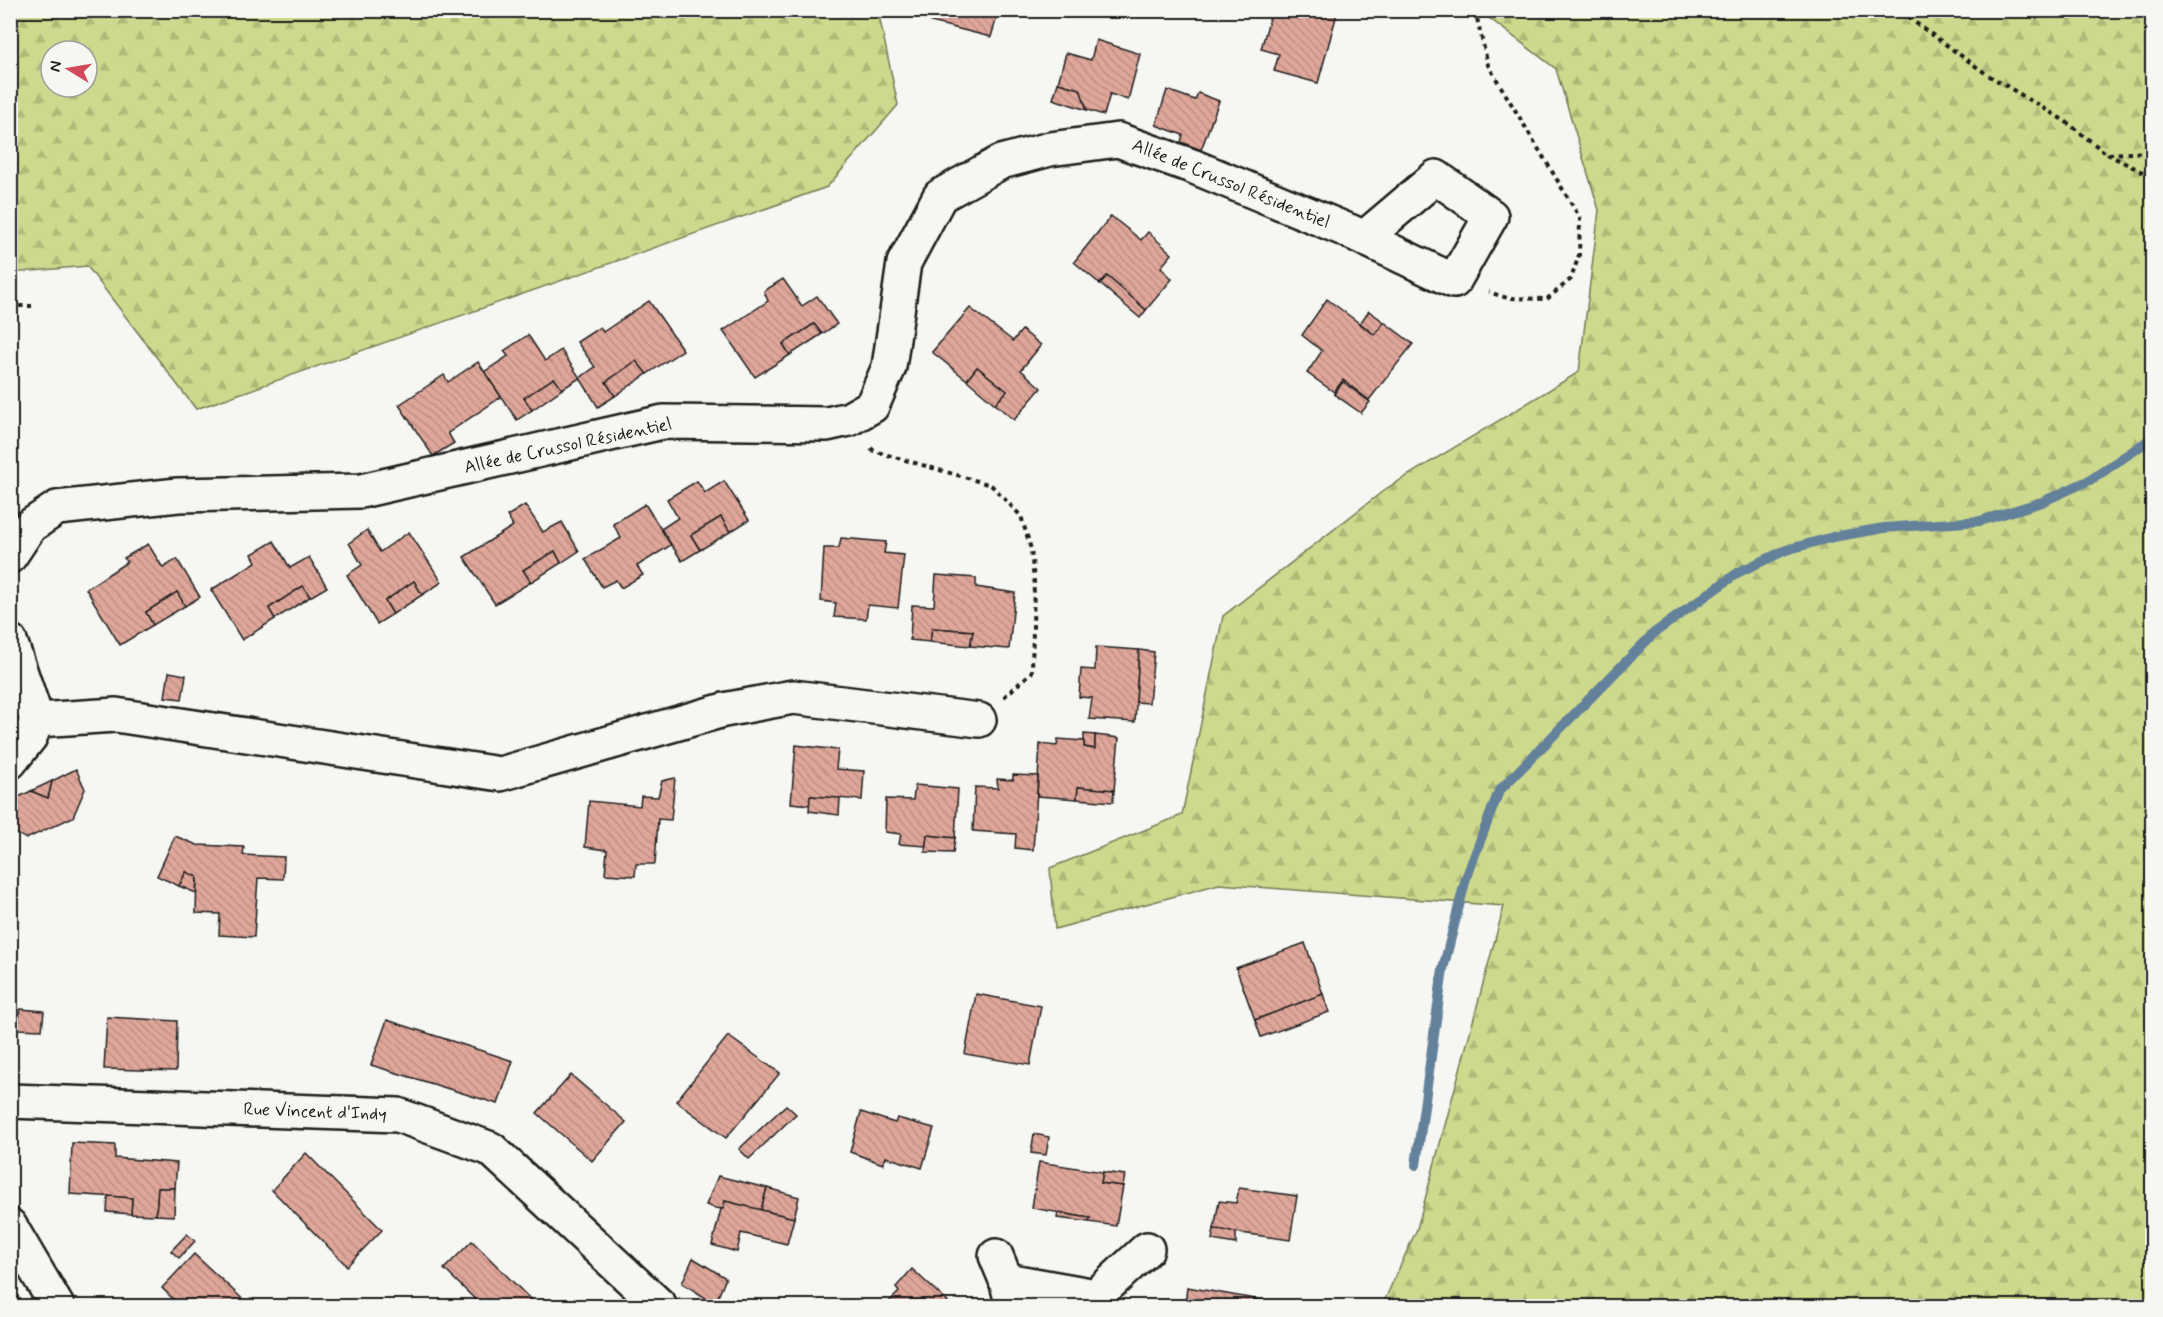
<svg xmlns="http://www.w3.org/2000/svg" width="2163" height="1317" font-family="Mynerve,sans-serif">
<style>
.forest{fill:url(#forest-firs);stroke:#747a54;stroke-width:1.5;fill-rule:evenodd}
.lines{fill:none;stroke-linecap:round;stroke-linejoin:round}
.stream{stroke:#63819b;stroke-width:10}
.building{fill:url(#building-back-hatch);stroke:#1c1c1c;stroke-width:1.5}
.minor-casing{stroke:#1c1c1c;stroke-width:38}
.path{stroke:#1c1c1c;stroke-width:4;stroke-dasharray:4.5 4.5;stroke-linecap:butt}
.minor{stroke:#f6f6f2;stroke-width:33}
.labels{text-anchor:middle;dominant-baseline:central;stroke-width:4.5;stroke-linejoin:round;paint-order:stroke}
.street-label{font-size:18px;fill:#1c1c1c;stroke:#f6f6f2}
</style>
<defs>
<pattern id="forest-firs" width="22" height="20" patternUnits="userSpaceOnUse" patternTransform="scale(1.5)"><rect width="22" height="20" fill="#cdd98c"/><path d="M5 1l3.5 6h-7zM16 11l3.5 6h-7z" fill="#afba78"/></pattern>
<pattern id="building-back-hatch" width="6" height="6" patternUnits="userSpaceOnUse" patternTransform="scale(1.5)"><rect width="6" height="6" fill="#dfa69a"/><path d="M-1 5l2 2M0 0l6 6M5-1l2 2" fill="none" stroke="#bf8e84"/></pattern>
</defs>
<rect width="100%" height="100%" fill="#f6f6f2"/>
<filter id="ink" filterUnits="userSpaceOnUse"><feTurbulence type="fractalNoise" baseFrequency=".0167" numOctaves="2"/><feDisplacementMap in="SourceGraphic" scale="12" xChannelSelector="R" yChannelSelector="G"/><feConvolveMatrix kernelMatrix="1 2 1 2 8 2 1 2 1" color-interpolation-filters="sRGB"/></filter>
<g filter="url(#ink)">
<g class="forest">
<path d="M11,10L878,11L898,105L827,187L196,409L87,266L11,273ZM51,51H87V87H51Z"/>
<path d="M1480,11H2152V1306H1382L1417,1229L1504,906L1219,884L1055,929L1050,868L1182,815L1223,616L1387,488L1579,372L1599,210L1556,69Z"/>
</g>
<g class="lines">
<path class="stream" d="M1416,1165L1443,969L1466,878L1499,791L1654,633L1739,572L1786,550L1833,537L1884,528L1980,521L2042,502L2092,479L2152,438"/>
</g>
<g class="building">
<path d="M935,10H999L991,37L931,22Z"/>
<path d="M1272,10H1338L1318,83L1274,71L1279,54L1261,49Z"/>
<path d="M1096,40L1140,54L1128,100L1110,94L1104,115L1087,110L1080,89L1058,83L1066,53L1091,60Z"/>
<path d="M1058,83L1080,89L1087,110L1053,99Z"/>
<path d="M1167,90L1195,100L1198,93L1219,101L1201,150L1181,142L1183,135L1156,125Z"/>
<path d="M1111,216L1141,240L1148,232L1172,254L1161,267L1172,279L1146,310L1107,276L1100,284L1074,262Z"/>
<path d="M1107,276L1146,310L1140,318L1100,284Z"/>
<path d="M783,279L802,306L817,296L837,324L822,334L814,324L783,344L790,355L755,377L723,331L768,301L764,291Z"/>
<path d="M1327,299L1375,335L1384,322L1413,344L1369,400L1343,380L1334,392L1307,373L1322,351L1302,335Z"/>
<path d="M649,301L683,350L647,374L636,361L606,382L615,396L598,407L580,378L595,367L577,342L600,327L603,332Z"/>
<path d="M970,308L1013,341L1022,330L1041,345L1021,370L1041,388L1014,420L995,404L1007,391L977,367L967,380L932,352Z"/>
<path d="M1369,311L1384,322L1375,335L1360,323Z"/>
<path d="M814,324L822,334L790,355L783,344Z"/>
<path d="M528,335L545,361L561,350L580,378L562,389L554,378L524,398L532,410L517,420L484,372L508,356L504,351Z"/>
<path d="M636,361L647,374L615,396L606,382Z"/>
<path d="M478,362L501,397L448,433L454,443L433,456L399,405L444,375L448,382Z"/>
<path d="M977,367L1007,391L995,404L967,380Z"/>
<path d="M554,378L562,389L532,410L524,398Z"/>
<path d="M1343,382L1370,402L1361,413L1334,394Z"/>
<path d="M697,481L705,493L724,481L749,520L730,532L721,517L691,535L700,550L682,561L661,529L678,518L667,499Z"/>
<path d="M645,504L671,545L637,566L643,575L621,588L616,580L602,587L585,559L621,538L613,524Z"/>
<path d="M525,505L543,532L562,522L579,551L561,563L555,551L523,570L531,582L495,604L464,557L513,526L507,516Z"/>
<path d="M721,517L730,532L700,550L691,535Z"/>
<path d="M367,530L380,552L409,532L442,582L422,595L414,581L385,601L393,614L377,624L347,575L362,565L349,543Z"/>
<path d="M841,538L886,542L884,553L904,555L898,608L868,605L866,619L834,617L836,603L821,601L824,548H839Z"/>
<path d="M274,541L290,568L309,557L327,587L310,597L303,586L269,608L275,619L242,640L211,590L256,562L252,554Z"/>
<path d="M148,544L163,568L177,559L200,597L185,606L177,592L146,612L153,625L120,645L86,589L127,562L124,558Z"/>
<path d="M555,551L561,563L531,582L523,570Z"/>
<path d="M936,575L976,578V587L1015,593L1009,649L970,646L973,631L932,628L930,642L910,640L912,605L934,606Z"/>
<path d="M414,581L422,595L393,614L385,601Z"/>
<path d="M303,586L310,597L275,619L269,608Z"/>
<path d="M177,592L185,606L153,625L146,612Z"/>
<path d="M932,628L973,631L970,646L930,642Z"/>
<path d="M1096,647L1139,650L1135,722L1089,719L1092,698L1079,697L1081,669L1095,670Z"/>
<path d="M1139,650L1154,652L1149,703L1136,702Z"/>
<path d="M169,672L186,675L182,699L165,697Z"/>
<path d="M1084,734L1095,735V749L1084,747Z"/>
<path d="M1095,735L1119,738L1114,790L1078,787L1077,799L1037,796L1040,744L1057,746L1058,739L1084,741V747L1095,749Z"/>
<path d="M796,745L838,750L836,769L864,771L862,800L810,796V805L791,803Z"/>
<path d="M76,769L85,789L73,817L26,839L18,834L10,837V801L31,791L48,798L52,781Z"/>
<path d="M1013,775L1038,776L1033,850L1015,848L1016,834L973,831L975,787L998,788L997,779L1013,780Z"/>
<path d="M675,778L671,820L658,819L655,864H636L635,876L605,874L607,850L585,847L589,801L640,806L641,796L658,797L662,781Z"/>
<path d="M52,781L48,798L31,791Z"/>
<path d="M915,785L958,789L955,838L927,835L926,846L899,844L901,834L885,832L886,799L913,800Z"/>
<path d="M1078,787L1114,790L1113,802L1077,799Z"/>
<path d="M810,796L840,798L839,815L809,811Z"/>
<path d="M927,835L955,838L953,853L925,852Z"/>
<path d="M175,836L197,845L244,847L243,855L284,857L283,879L258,878L254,937L219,935L220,914L196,913L197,877L186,872L179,886L157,876Z"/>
<path d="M186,872L197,877L196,893L179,886Z"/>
<path d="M1305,943L1323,994L1255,1020L1236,968Z"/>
<path d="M976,994L1041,1006L1030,1065L965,1054Z"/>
<path d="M1323,994L1329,1012L1261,1037L1255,1020Z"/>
<path d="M20,1009L44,1011L42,1030L17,1029Z"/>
<path d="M107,1017L177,1021L176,1071L104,1069Z"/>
<path d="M387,1020L513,1061L498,1104L371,1065Z"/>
<path d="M728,1036L780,1073L726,1138L676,1101Z"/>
<path d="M571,1075L626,1122L592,1161L537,1113Z"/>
<path d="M786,1105L796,1114L749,1159L739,1149Z"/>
<path d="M861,1112L895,1123L897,1118L934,1128L922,1168L886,1157L883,1164L850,1152Z"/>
<path d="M1034,1134L1049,1137L1046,1155L1031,1153Z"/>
<path d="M72,1143L115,1145V1158L177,1163L175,1188H158L156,1215L131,1214L132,1198L70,1194Z"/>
<path d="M306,1153L382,1230L347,1266L272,1190Z"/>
<path d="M1039,1162L1103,1172L1101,1183L1123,1186L1116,1226L1089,1222L1090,1218L1032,1208Z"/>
<path d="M1103,1172L1125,1175L1123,1186L1101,1183Z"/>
<path d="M718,1176L767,1188L761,1210L725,1201L723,1209L715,1208L706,1205Z"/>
<path d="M158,1188H175L174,1216L156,1215Z"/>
<path d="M767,1188L799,1197L794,1218L761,1210Z"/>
<path d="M1239,1188L1297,1196L1290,1240L1214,1229L1219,1201L1236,1203Z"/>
<path d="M108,1196L132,1198L131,1214L107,1212Z"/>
<path d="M725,1201L794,1218L787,1244L741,1233L737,1252L712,1245L721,1209H723Z"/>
<path d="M1058,1213L1090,1218L1089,1222L1057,1218Z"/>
<path d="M1214,1229L1236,1232V1244L1212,1240Z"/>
<path d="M187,1234L195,1241L179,1258L171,1251Z"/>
<path d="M472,1241L533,1302L528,1306H482L444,1269Z"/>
<path d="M194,1254L250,1306H180L162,1288Z"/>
<path d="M693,1258L726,1278L715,1304L682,1283Z"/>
<path d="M912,1269L952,1306H885L899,1292L896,1287Z"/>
<path d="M1187,1287L1278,1303L1277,1306H1185Z"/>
</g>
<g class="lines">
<defs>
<g id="minor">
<path d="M10,556L30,526L57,508L178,495L361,491L663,422L827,424L849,419L872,406L889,367L904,263L940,196L1001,162L1050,149L1118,140L1192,166L1349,231L1454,281L1491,216L1436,177L1364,238"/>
<path d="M10,641L37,720"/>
<path d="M10,762L30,737L37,720L116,715L500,774L724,710L793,697L979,720"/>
<path d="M10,1101L398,1115L491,1149L660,1306"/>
<path d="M10,1226L57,1306"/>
<path d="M996,1256L1006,1280L1013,1306"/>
<path d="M1006,1280L1096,1296L1147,1249"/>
</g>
</defs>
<use href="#minor" class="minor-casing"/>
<g class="path">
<path d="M1475,10L1488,65L1580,218L1579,255L1571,279L1547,299L1507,298L1489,292"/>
<path d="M1903,10L1913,21L1988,75L2065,121L2107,154L2152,152"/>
<path d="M2107,154L2152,177"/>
<path d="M10,306H32"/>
<path d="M871,448L874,451L991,485L1021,516L1031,549L1034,582L1032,672L1004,697"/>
</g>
<use href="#minor" class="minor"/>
</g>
</g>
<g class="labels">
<g class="street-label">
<text transform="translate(1231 184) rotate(22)">Allée de Crussol Résidentiel</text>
<text transform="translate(568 446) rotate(-12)">Allée de Crussol Résidentiel</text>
<text transform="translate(315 1112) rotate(2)">Rue Vincent d'Indy</text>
</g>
</g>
<rect width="2163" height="1317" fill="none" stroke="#f6f6f2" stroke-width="36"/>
<rect x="18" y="18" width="2127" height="1281" fill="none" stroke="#1c1c1c" stroke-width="2" filter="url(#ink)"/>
<g transform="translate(69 69) rotate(281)"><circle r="28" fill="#f6f6f2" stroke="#9f9f9c" stroke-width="1.5"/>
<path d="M0-4.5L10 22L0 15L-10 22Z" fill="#d1495b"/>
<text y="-9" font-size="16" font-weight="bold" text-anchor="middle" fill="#1c1c1c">N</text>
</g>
</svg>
